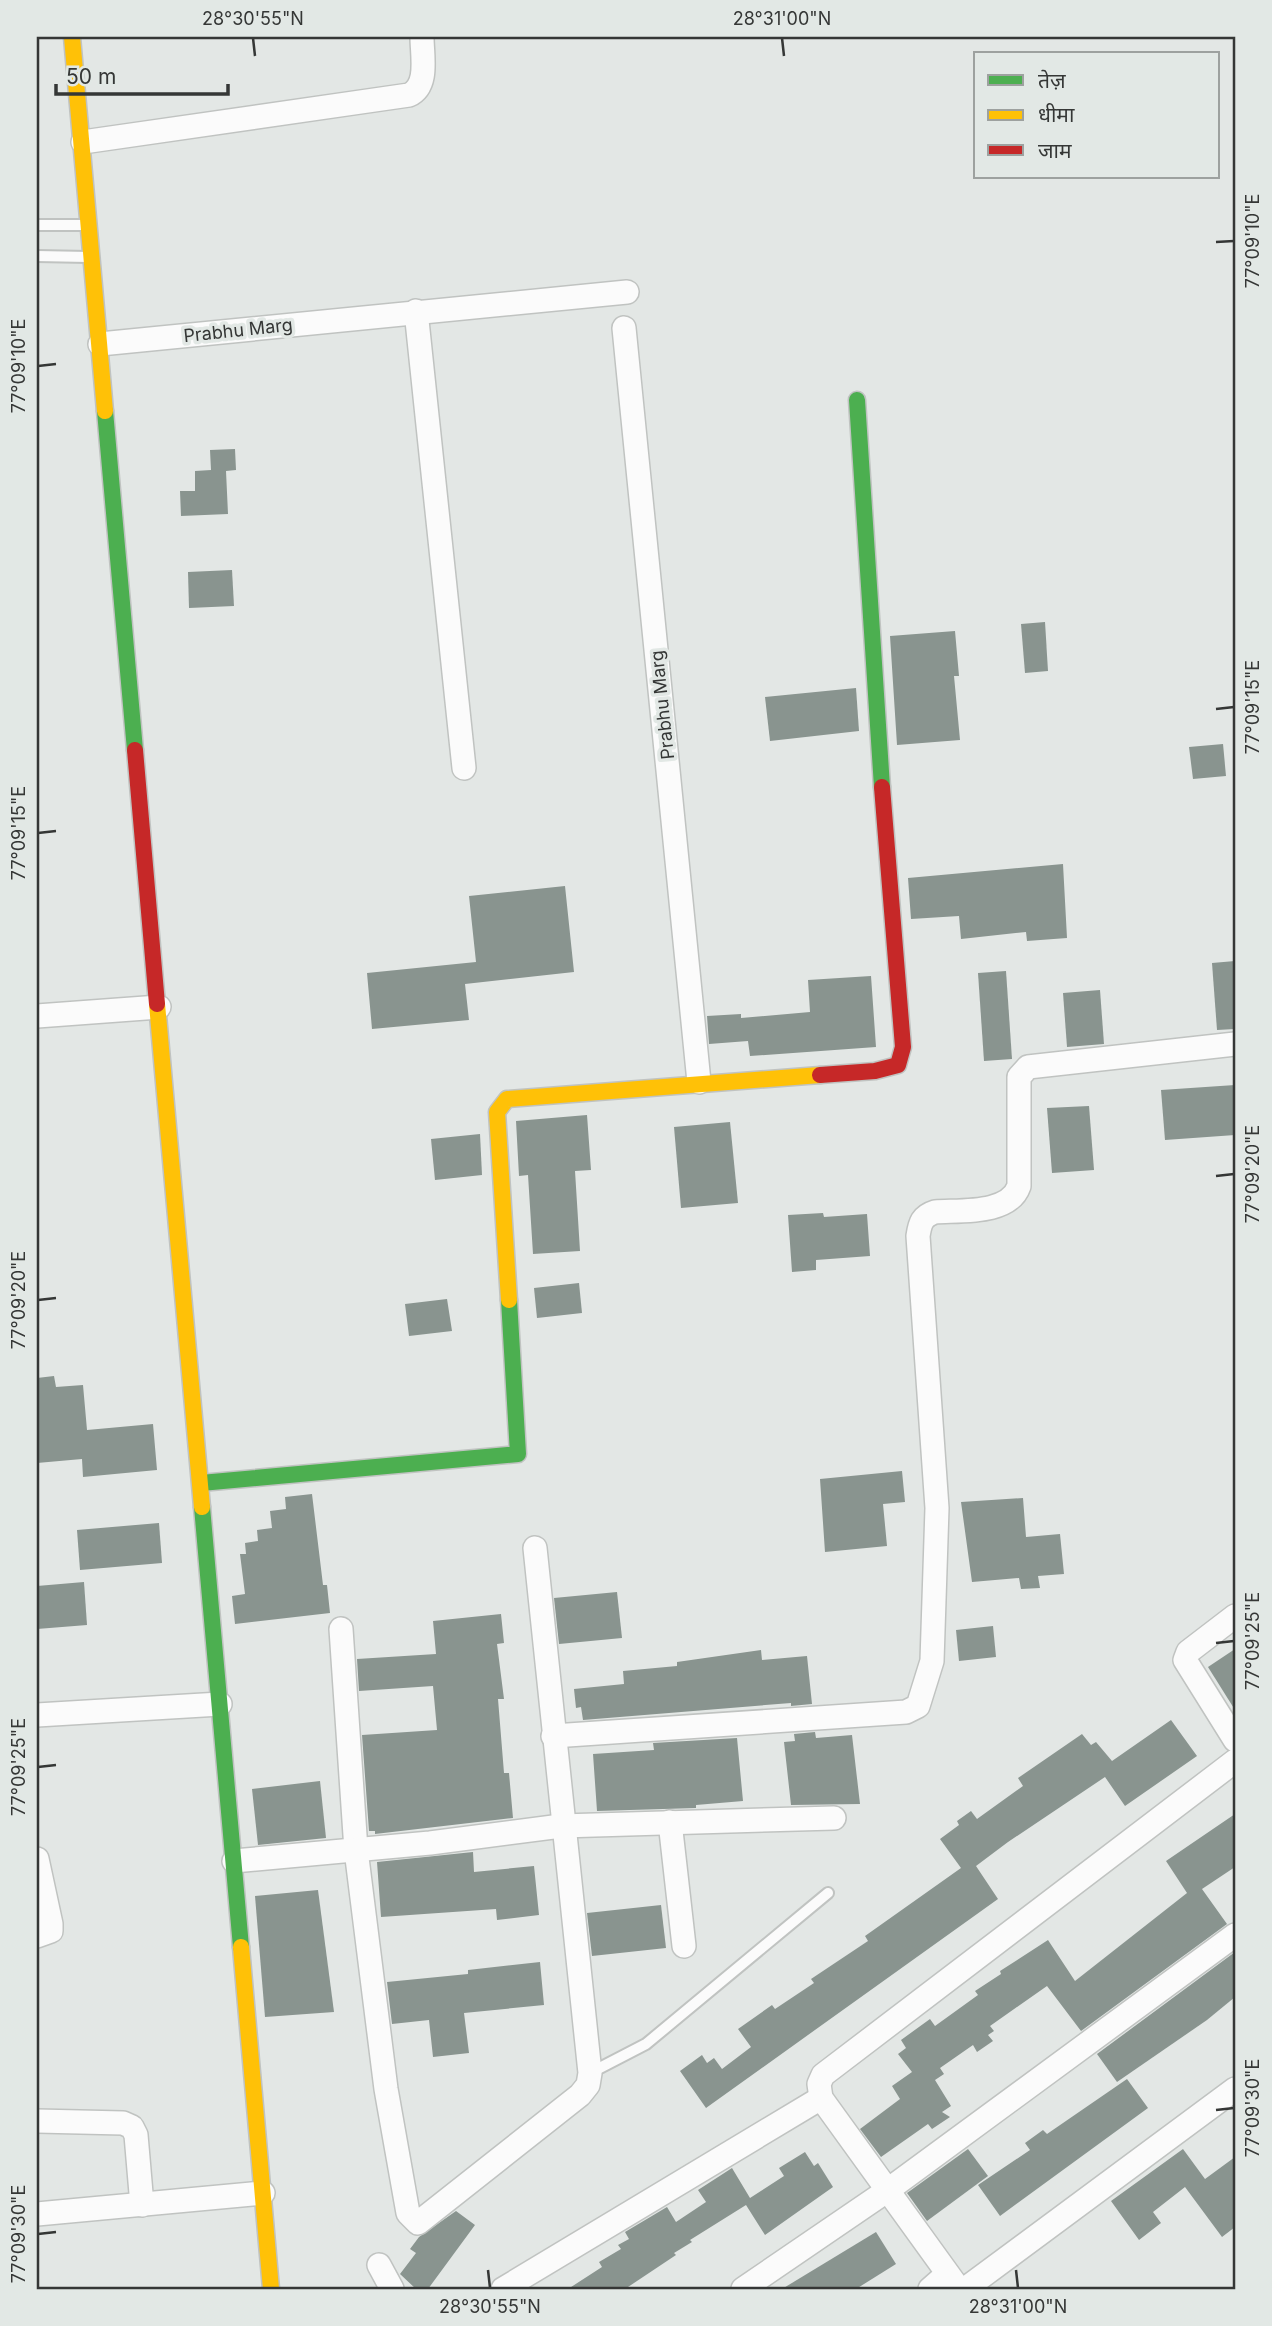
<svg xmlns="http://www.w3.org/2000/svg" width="1272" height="2326" font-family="Inter,'Noto Sans Devanagari',sans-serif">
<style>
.building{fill:#89948f}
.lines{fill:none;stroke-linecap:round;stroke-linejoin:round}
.lane-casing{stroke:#c0c3c1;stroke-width:14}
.street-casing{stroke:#c0c3c1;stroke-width:26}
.fast-casing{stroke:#c0c3c1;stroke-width:19}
.slow-casing{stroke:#c0c3c1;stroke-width:19}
.jam-casing{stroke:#c0c3c1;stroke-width:19}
.lane{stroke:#fbfbfb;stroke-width:10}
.street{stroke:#fbfbfb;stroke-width:23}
.fast{stroke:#4caf50;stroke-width:16}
.slow{stroke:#ffc107;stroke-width:16}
.jam{stroke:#c62828;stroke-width:16}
.ticks{fill:none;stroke:#353736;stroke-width:2.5}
.labels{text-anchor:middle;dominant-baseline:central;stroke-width:7;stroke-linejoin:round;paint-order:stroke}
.street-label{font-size:18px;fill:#353736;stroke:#e2e8e5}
.neatline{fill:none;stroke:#353736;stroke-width:2.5}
.ticks-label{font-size:18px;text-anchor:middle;fill:#353736}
</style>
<rect width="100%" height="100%" fill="#e3e7e5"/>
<g class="building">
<path d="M235,449L236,470L226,471L228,514L181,516L180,491H195V471L211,470L210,450Z"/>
<path d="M232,570L234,606L189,608L188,572Z"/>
<path d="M1045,622L1048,671L1025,673L1021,624Z"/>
<path d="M955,631L959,676H954L960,740L897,745L890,636Z"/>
<path d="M856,688L859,731L770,741L765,697Z"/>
<path d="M1223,744L1226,776L1193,779L1189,747Z"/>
<path d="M1063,864L1067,938L1027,941L1026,932L961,939L959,916L911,919L908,878Z"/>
<path d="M565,886L574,972L465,984L469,1020L372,1029L367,973L476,962L469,896Z"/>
<path d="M1235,961V1029L1217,1030L1212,963Z"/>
<path d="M1006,971L1012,1059L984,1061L978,973Z"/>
<path d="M871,976L876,1047L750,1056L748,1041L709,1044L707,1016L741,1014V1018L810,1012L808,980Z"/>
<path d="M1100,990L1104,1044L1067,1047L1063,993Z"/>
<path d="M1235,1085V1135L1165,1140L1161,1090Z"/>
<path d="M1089,1106L1094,1170L1052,1173L1047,1108Z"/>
<path d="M587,1115L591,1170L575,1171L580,1251L533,1254L528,1175L519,1176L516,1121Z"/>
<path d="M730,1122L738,1203L681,1208L674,1127Z"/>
<path d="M480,1134L482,1175L435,1180L431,1139Z"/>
<path d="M823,1213L824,1217L867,1214L870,1256L816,1260V1270L792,1272L788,1215Z"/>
<path d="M579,1283L582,1313L537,1318L534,1288Z"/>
<path d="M447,1299L452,1331L409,1336L405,1304Z"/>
<path d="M54,1376L56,1387L83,1385L87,1430L153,1424L157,1470L83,1477L82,1459L37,1463V1378Z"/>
<path d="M902,1471L905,1502L883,1504L887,1546L825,1552L820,1479Z"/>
<path d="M312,1494L323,1585H327L330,1613L235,1624L232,1596L245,1594L240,1554H246L245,1543L258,1541L257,1530L272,1528L270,1511L286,1509L285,1497Z"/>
<path d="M1023,1498L1026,1537L1060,1534L1064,1574L1038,1576L1040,1588L1021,1589L1019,1578L972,1582L961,1502Z"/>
<path d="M159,1523L162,1563L80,1570L77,1530Z"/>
<path d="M84,1582L87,1625L37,1629V1586Z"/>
<path d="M617,1592L622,1638L559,1644L554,1598Z"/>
<path d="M501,1614L504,1643L497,1644L504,1699H498L504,1773H509L513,1818L375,1834V1831H369L362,1735L437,1730L433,1686L359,1691L357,1659L436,1654L433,1621Z"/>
<path d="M993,1626L996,1657L959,1661L956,1630Z"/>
<path d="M1235,1649V1710L1208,1667Z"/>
<path d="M761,1650L762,1660L807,1656L812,1704L791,1706V1703L583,1720L581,1707L576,1708L574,1689L624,1684L623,1671L677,1666V1662Z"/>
<path d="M1171,1720L1197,1756L1125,1806L1105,1777L1008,1842L976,1866L998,1899L706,2108L680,2071L702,2055L707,2063L714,2058L722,2069L751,2047L738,2029L772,2005L775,2009L814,1983L811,1979L868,1941L865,1936L961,1868L940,1839L959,1825L957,1821L971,1811L977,1819L1023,1786L1018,1778L1082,1734L1091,1745L1096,1742L1112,1761Z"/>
<path d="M815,1732L816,1738L852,1735L860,1804L791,1805L784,1742L795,1741L794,1734Z"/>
<path d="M737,1738L743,1801L696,1805V1808L597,1811L593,1754L654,1750L653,1743Z"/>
<path d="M320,1781L326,1838L258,1845L252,1789Z"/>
<path d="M1235,1814V1867L1202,1889L1227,1924L1081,2031L1047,1986L990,2026L994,2031L988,2035L993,2041L977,2052L973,2045L940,2068L944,2074L935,2080L951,2106L942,2112L950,2117L932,2129L928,2124L881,2157L860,2129L900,2099L892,2086L912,2072L898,2054L906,2048L901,2040L930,2019L935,2026L978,1995L975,1991L1001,1974L1000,1971L1048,1940L1075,1981L1187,1893L1166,1861Z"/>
<path d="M473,1852L474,1872L534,1866L539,1915L497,1920L496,1909L381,1917L377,1862Z"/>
<path d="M318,1890L334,2012L265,2017L255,1896Z"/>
<path d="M661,1905L666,1948L592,1956L587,1913Z"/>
<path d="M1235,1952V1997L1207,2020L1117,2082L1097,2054Z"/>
<path d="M540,1962L544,2005L464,2013L469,2053L433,2057L429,2020L392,2024L387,1982L468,1974V1970Z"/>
<path d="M1127,2079L1148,2108L1000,2216L978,2185L1030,2150L1025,2143L1043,2130L1047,2134Z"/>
<path d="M968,2149L988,2176L927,2221L907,2193Z"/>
<path d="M1183,2149L1205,2179L1235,2157V2227L1222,2237L1185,2187L1153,2212L1161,2223L1139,2240L1111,2201Z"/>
<path d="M805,2152L814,2166L818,2163L833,2187L765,2235L746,2205L690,2240L692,2242L674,2253L676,2255L625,2289H568L602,2267L599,2262L621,2249L618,2245L629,2239L625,2232L667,2207L676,2222L706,2202L698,2190L732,2168L750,2198L784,2176L779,2168Z"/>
<path d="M456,2211L475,2225L428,2289H416L400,2274L416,2253L410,2249L419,2237Z"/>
<path d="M876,2232L896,2264L856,2289H782Z"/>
</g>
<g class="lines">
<defs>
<g id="lane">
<path d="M37,225H86"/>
<path d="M37,256L88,257"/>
<path d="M590,2073L646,2044L828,1893"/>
</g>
<g id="street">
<path d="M83,142L409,95C429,86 422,56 422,37"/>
<path d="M416,311L464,768"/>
<path d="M624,328L699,1082"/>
<path d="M100,344L627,292"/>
<path d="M37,1016L159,1007"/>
<path d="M1235,1616L1188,1652L1185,1660L1235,1740"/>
<path d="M341,1629L356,1850L386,2089L408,2213L418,2223L580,2095L588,2085L590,2073L535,1548"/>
<path d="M37,1715L220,1704"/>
<path d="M553,1736L906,1712L918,1706L932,1661L937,1508L918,1236C920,1223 922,1216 935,1212C960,1210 1009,1215 1019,1186V1077L1028,1067L1235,1044"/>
<path d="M670,1822L684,1946"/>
<path d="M37,1859L51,1924V1931L37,1936"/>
<path d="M234,1861L430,1843L561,1826L834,1818"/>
<path d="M37,2121L123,2123L132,2127L136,2135L142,2205"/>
<path d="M37,2214L263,2193"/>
<path d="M379,2265L392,2289"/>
<path d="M503,2289L821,2098"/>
<path d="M743,2289L888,2190L1235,1935"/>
<path d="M930,2289L947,2274"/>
<path d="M959,2289L821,2098L819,2084L823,2075L1235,1761"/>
<path d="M965,2289L1235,2089"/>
</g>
<g id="fast">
<path d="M857,400L882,787"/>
<path d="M105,411L135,750"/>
<path d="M201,1483L518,1454L509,1300"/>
<path d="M202,1507L241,1947"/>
</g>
<g id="slow">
<path d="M72,37L105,411"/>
<path d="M157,1004L202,1507"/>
<path d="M509,1300L497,1112L507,1099L820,1075"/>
<path d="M241,1947L271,2289"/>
</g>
<g id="jam">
<path d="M135,750L157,1004"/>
<path d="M820,1075L875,1071L898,1065L903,1047L882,787"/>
</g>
</defs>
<use href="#lane" class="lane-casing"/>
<use href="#street" class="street-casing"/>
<use href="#fast" class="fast-casing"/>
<use href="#slow" class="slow-casing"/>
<use href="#jam" class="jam-casing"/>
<use href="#lane" class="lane"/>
<use href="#street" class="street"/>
<use href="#fast" class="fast"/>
<use href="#slow" class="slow"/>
<use href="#jam" class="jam"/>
</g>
<path class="ticks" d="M253,38L255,56M782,38L784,56M1216,242L1234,241M38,366L56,364M1216,709L1234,707M38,833L56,831M1216,1176L1234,1174M38,1300L56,1298M1216,1643L1234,1641M38,1767L56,1765M1216,2110L1234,2108M38,2234L56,2232M488,2270L490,2288M1016,2270L1018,2288"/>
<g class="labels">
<g class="street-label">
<text transform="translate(238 330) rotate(-6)">Prabhu Marg</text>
<text transform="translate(662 705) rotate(-96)">Prabhu Marg</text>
</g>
</g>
<rect width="1272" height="2326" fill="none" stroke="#e2e8e5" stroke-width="77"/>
<rect x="974" y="52" width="245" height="126" fill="#e2e8e5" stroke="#9da19f" stroke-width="2"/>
<rect x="988" y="75" width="35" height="10" fill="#4caf50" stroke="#9da19f" stroke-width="2"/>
<text x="1038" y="88" font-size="21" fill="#353736">तेज़</text>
<rect x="988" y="110" width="35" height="10" fill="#ffc107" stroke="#9da19f" stroke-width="2"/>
<text x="1038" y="122" font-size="21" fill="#353736">धीमा</text>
<rect x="988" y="145" width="35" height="10" fill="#c62828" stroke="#9da19f" stroke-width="2"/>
<text x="1038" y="158" font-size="21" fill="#353736">जाम</text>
<path d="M56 84v10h172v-10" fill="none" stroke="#353736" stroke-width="3.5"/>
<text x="66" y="84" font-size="21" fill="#353736" stroke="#e2e8e5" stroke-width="5" paint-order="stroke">50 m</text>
<rect x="38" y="38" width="1196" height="2250" class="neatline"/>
<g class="ticks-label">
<text x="253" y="25">28°30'55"N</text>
<text x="782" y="25">28°31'00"N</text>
<text transform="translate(1253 241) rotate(-90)" y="6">77°09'10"E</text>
<text transform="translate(19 366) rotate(-90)" y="6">77°09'10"E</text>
<text transform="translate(1253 707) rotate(-90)" y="6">77°09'15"E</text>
<text transform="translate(19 833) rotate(-90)" y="6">77°09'15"E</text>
<text transform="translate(1253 1174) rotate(-90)" y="6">77°09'20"E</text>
<text transform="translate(19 1300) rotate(-90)" y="6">77°09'20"E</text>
<text transform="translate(1253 1641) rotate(-90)" y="6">77°09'25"E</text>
<text transform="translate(19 1767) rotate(-90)" y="6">77°09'25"E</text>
<text transform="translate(1253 2108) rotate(-90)" y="6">77°09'30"E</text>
<text transform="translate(19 2234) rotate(-90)" y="6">77°09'30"E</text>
<text x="490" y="2313">28°30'55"N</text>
<text x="1018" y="2313">28°31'00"N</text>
</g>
</svg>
